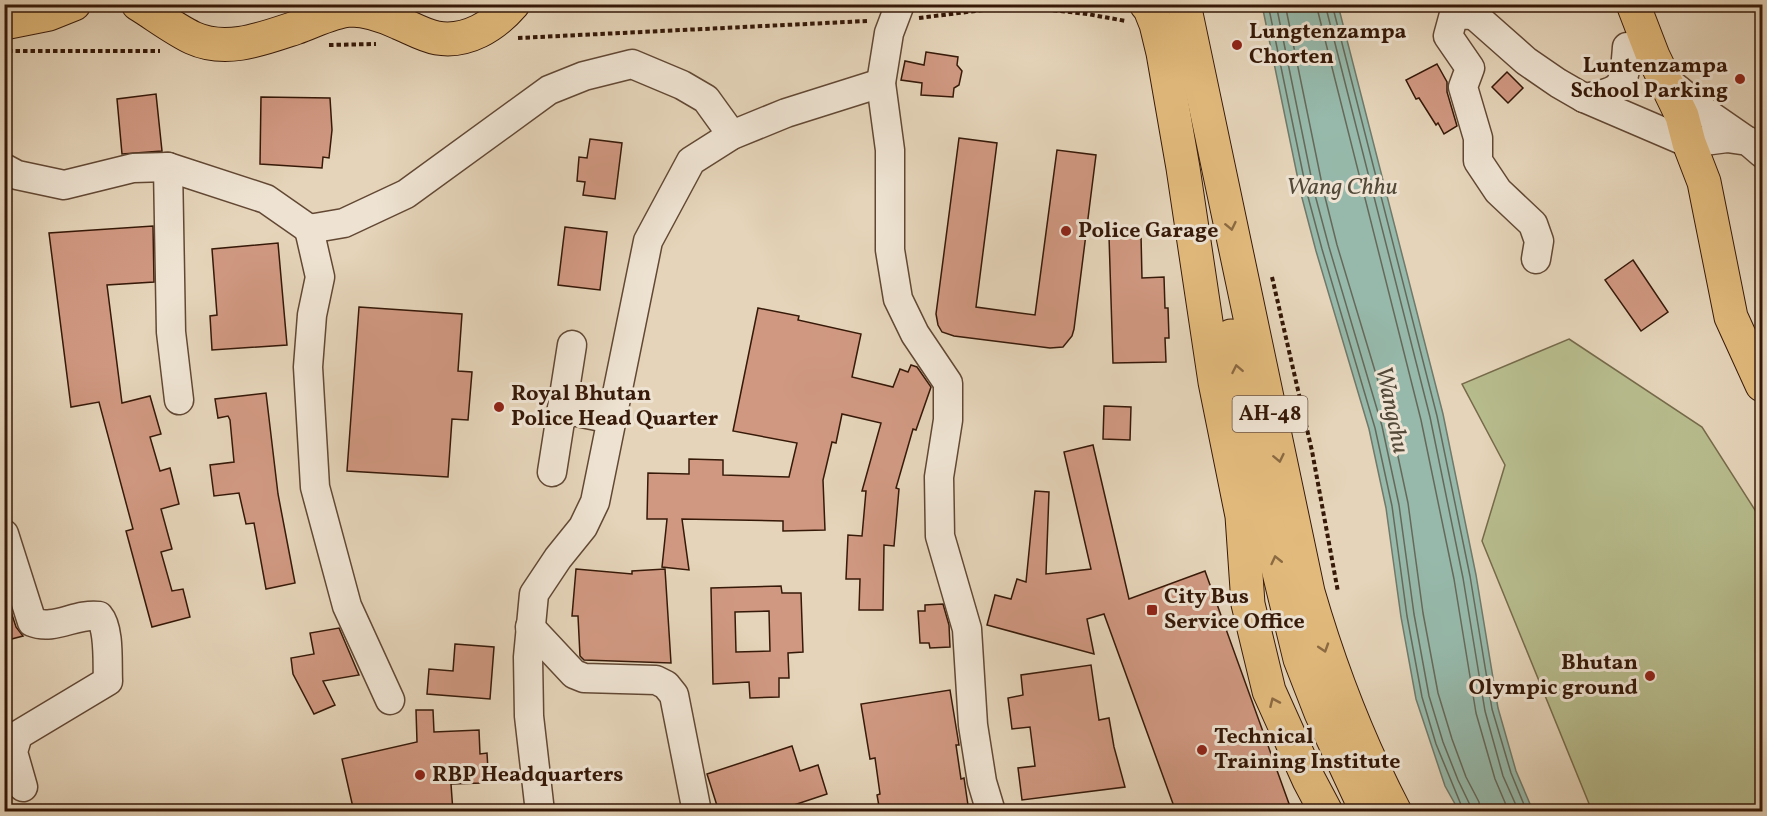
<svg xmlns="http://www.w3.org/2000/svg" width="1767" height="816" font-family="Vollkorn,serif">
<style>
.green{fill:#b7bc8d;stroke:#766a4a;stroke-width:1.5}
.water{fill:#96b9ab;stroke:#70796a;stroke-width:1.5}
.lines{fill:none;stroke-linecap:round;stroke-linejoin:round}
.shore{stroke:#66695a;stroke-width:1.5}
.building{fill:#d09881;stroke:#361908;stroke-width:1.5;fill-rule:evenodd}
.minor-casing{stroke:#624834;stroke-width:31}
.major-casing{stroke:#361908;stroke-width:35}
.highway-casing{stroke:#361908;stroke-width:35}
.path{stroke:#361908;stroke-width:4;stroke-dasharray:4.5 3;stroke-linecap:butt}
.minor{stroke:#eee3d2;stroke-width:28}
.major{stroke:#e2ba7c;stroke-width:33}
.highway{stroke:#e2ba7c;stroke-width:33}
.oneway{stroke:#8c6a42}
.poi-dot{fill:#8f2418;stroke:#eee3d2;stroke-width:2}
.labels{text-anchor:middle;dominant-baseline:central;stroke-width:6;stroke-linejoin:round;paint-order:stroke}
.shield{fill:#eee3d2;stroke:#6d5645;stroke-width:1.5}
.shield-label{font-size:21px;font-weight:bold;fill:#361908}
.poi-label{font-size:22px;font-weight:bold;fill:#361908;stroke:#eee3d2;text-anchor:start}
.water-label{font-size:24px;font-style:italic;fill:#534939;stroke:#eee3d2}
</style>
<rect width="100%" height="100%" fill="#e5d4b9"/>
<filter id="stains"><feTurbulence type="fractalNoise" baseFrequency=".00333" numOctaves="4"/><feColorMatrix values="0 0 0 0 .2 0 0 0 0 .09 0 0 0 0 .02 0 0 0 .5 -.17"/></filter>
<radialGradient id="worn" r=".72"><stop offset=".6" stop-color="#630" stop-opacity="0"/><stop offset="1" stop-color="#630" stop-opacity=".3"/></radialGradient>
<path class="green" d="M1569,339L1702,427L1762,521V811H1592L1482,541L1505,465L1462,384Z"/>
<path class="water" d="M1262,5H1338L1443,414L1476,575L1498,708L1516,771L1533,811H1459L1445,786L1416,699L1401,617L1386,508L1369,429L1316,251L1301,194Z"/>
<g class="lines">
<g class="shore">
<path d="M1268,4L1307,193L1322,249L1375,428L1392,506L1407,616L1422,697L1436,744L1464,812"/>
<path d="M1276,4L1314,191L1329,247L1382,426L1399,505L1414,614L1429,696L1443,742L1458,780L1470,805L1471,812"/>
<path d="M1285,4L1323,189L1337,245L1391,424L1408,503L1423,613L1438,693L1452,739L1466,777L1479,802L1480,812"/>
<path d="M1316,4L1421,420L1454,579L1476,713L1495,779L1509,812"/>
<path d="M1325,4L1430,417L1463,578L1485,711L1503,776L1519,812"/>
<path d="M1332,4L1437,416L1470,576L1492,709L1511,773L1527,812"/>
</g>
</g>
<g class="building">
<path d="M926,52L958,57L957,65L962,71L959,85L954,88L953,97L921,95L922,83L901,80L905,61L924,65Z"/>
<path d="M1437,64L1447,82V92L1457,126L1444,134L1438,123L1436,125L1419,98L1416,99L1406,80Z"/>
<path d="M1507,72L1523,88L1508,103L1492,87Z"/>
<path d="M156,94L162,151L122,154L117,99Z"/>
<path d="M261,97L330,98L332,130L329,158L323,157L322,168L260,164Z"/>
<path d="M959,138L997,143L976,307L1035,315L1057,150L1096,155L1074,329L1072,336L1063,347L1050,348L954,336L942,332L938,325L936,314Z"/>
<path d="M590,139L622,143L615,199L583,195L585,182L577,181L579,157L587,158Z"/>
<path d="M153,226L154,282L107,285L122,403L150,396L161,434L150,437L160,471L170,468L179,504L161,509L172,549L161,552L172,591L183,589L190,617L152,627L126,531L133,529L99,402L71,407L49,233Z"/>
<path d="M565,227L607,232L600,290L558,285Z"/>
<path d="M1141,235L1142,278L1164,277L1165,308H1168L1169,338H1165L1166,362L1113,363L1109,236Z"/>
<path d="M278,243L287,345L212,350L210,316L217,315L212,249Z"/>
<path d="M1633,260L1668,312L1641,331L1605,280Z"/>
<path d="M359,307L462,314L458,371L472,372L468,420L452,419L448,477L347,471Z"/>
<path d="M758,308L799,316L798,320L861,334L852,377L893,387L900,369L908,372L911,365L917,367L931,387L916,430L913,429L896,488L899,489L894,546L884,545L883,610H859L860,579H846L848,535L862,536L866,491H862L881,423L842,414L836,443L832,442L823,480L825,530L783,531V521L682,519L689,570L662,567L667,519H647L648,473L689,474V459L723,460V475L789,477L797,443L733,431Z"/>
<path d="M266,393L278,494L295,583L266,589L254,523L246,524L239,493L214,496L210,465L234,462L230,420L228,416L218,418L215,399Z"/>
<path d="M1104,406L1131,407L1130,440L1103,439Z"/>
<path d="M1093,445L1129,599L1205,571L1292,812H1176L1104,614L1087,619L1094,654L987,625L995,595L1011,599L1017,579L1026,582L1035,491L1049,492L1046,574L1091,569L1064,452Z"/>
<path d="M576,569L632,574V571L665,569L671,663L584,660L580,656L578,616H572Z"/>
<path d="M781,586L782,593H801L803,652L788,653L789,678H779V697L750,698L749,682L713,684L711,588ZM769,611L770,651L736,652L735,612Z"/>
<path d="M4,590L16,627L23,636L4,641Z"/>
<path d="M943,604L949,625L950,647L930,648L929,643H920L918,611H925V605Z"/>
<path d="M339,628L359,675L323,681L335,705L314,714L293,674L291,658L314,654L310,633Z"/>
<path d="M455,644L494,647L490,699L427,694L429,669L453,671Z"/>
<path d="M1091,665L1099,720L1109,718L1114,747L1125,787L1022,800L1018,768L1035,766L1030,727L1012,729L1008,698L1023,695L1021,675Z"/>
<path d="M950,690L959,745H956L961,779L964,778L969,812H880L877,795L880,794L875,758L870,759L861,704Z"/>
<path d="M416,710H433L434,732L479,730L480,754L487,753L488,770H482V783L451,784L453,812H354L342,759L417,742Z"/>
<path d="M792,746L800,771L818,765L827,794L773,812H719L707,774Z"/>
</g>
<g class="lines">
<defs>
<g id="minor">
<path d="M900,4L889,33L881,83L890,150V250L898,299L915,334L948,383V420L939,477L940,536L967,629L973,725L982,782L991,812"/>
<path d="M1468,4L1474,15L1526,61L1558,83L1584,98L1689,143L1727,138L1748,141L1762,153"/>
<path d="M1474,15L1454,14L1448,36L1470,68L1463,87L1478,138V161L1498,191L1533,224L1539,241L1536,259"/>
<path d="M1665,79L1708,114L1747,141"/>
<path d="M1584,98C1625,91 1624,87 1627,47"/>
<path d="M168,167L171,332L179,400"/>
<path d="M4,168L17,175L64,185L133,168L168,167L266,199L309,229L344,223L406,194L549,90L584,76L632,64L682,85L706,99L732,135"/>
<path d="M309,229L320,277L312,315L308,367L315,487L347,606L390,700"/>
<path d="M562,409L612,419"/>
<path d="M552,472L572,345"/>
<path d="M4,534L32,622C54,631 76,613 99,616C110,629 107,663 108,681L18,735L13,752L23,787"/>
<path d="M530,627L574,674L584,678L656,680L666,685L674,695L697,812"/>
<path d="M540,812L529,716L528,657L534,594L558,558L583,527L595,502L648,241L691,161L732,135L786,113L881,83"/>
</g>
<g id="major">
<path d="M138,4C156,15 174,29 193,38C226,53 262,39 295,28C313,22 332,11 351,10C368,10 384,16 399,23C411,28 425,36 437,38C467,43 494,26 513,4"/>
<path d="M1146,4L1150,9L1156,24L1163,53L1183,168L1215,382L1242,516L1248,604L1269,691L1309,780L1326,812"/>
<path d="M1633,4L1653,56L1682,116L1689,143L1704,182L1731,317L1762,385"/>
<path d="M4,23L49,14L74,4"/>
</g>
<g id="highway">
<path d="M1184,4L1308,592C1330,668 1358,741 1395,812"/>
<path d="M1231,336L1268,527L1300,659L1321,713L1367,812"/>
</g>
</defs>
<use href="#minor" class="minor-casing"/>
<use href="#major" class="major-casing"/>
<use href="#highway" class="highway-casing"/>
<g class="path">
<path d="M434,8L448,4"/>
<path d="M919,18L1015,6L1087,14L1126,21"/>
<path d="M518,38L867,21"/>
<path d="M329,45L376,44"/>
<path d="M8,51H160"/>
<path d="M1272,277L1312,451L1338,592"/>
</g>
<use href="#minor" class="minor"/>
<use href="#major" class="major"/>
<use href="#highway" class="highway"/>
</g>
<defs><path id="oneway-chevron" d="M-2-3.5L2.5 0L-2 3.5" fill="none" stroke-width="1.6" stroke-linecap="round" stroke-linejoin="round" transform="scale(1.5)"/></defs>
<g class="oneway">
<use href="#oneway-chevron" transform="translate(1231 226) rotate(78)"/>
<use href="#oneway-chevron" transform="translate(1237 369) rotate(-101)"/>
<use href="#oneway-chevron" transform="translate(1279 458) rotate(78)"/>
<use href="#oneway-chevron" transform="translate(1276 560) rotate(-103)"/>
<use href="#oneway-chevron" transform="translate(1324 648) rotate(72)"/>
<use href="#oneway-chevron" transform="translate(1274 702) rotate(-114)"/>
</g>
<g class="poi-dot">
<circle cx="1237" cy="45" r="6"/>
<circle cx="1740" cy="79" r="6"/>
<circle cx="1066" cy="231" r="6"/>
<circle cx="499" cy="407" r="6"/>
<rect x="1146" y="604" width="12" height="12" rx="3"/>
<circle cx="1650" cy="676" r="6"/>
<circle cx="1202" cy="750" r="6"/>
<circle cx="420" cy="775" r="6"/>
</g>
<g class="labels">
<rect class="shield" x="1232.5" y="396" width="75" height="36" rx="4.5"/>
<g class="shield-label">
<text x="1270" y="414">AH-48</text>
</g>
<g class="poi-label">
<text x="1249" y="32">Lungtenzampa<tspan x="1249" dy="25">Chorten</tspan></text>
<text x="1728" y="66" text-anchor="end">Luntenzampa<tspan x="1728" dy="25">School Parking</tspan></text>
<text x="1078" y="231">Police Garage</text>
<text x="511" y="394">Royal Bhutan<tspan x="511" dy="25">Police Head Quarter</tspan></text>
<text x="1164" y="597">City Bus<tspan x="1164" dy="25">Service Office</tspan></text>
<text x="1638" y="663" text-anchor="end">Bhutan<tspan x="1638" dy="25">Olympic ground</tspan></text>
<text x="1214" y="737">Technical<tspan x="1214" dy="25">Training Institute</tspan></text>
<text x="432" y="775">RBP Headquarters</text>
</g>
<g class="water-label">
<text x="1342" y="188">Wang Chhu</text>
<text transform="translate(1391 410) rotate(78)">Wangchu</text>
</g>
</g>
<rect width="1767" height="816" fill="none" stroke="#e5d4b9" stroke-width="24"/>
<rect x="6" y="6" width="1755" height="804" fill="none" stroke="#361908" stroke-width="3"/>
<rect x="12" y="12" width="1743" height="792" fill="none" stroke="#361908" stroke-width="1.5"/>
<rect width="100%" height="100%" filter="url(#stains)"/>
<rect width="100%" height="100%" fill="url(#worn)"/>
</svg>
